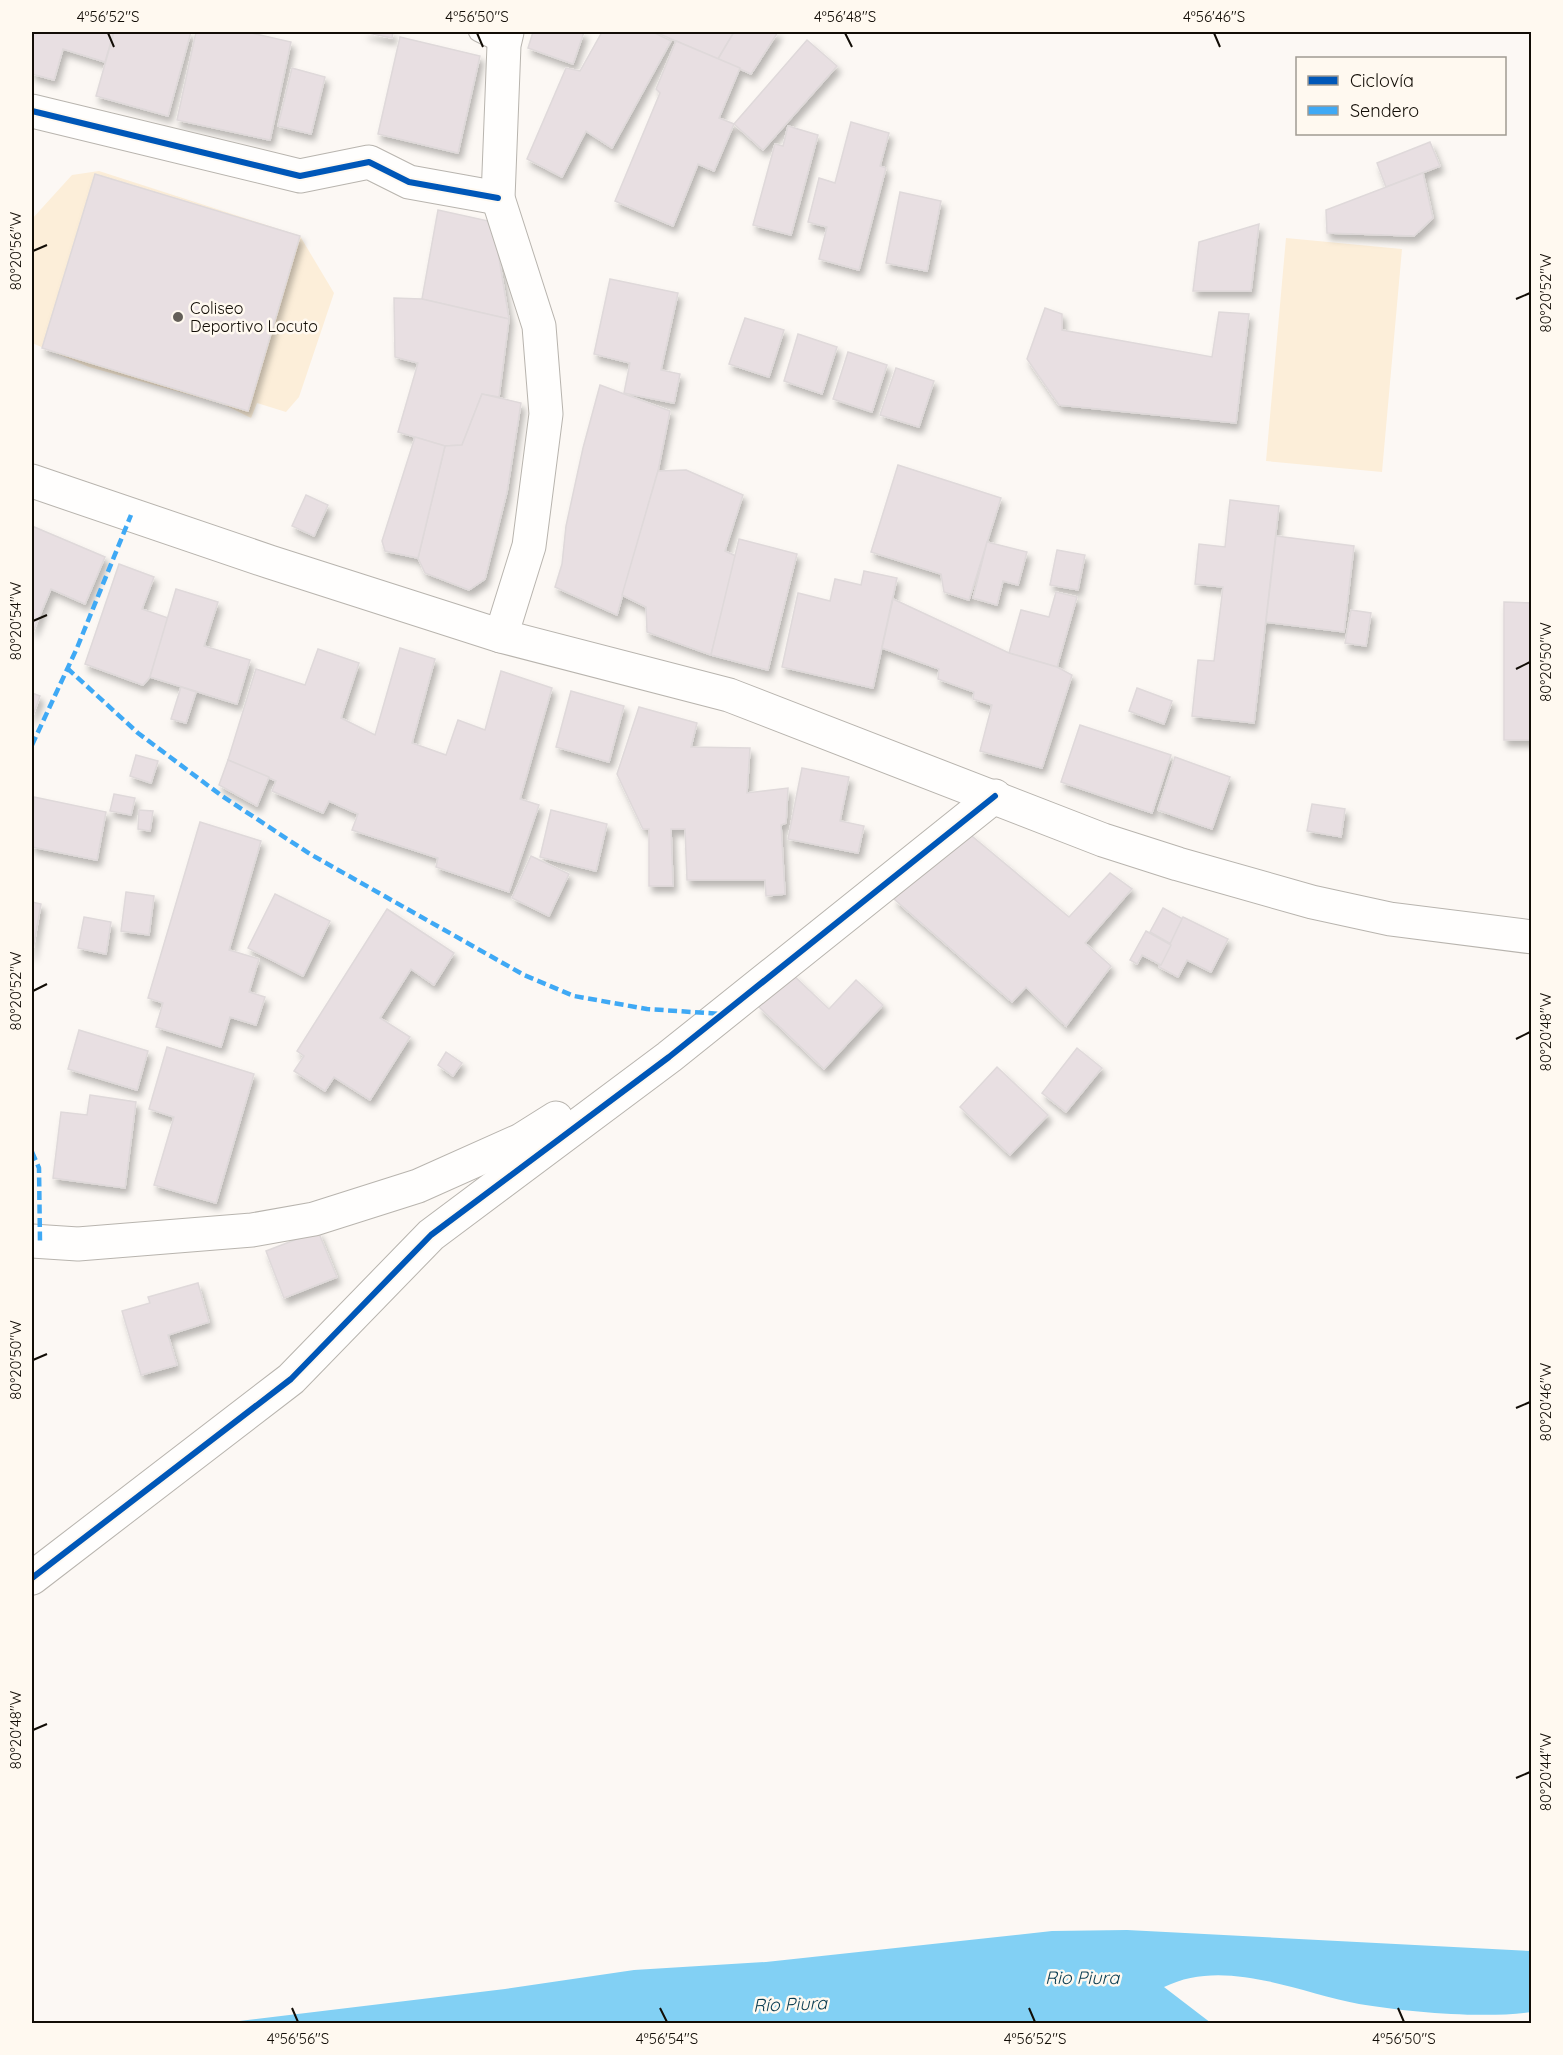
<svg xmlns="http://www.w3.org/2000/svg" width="1563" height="2055" font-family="Quicksand,sans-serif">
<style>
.green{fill:#fceed9}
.water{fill:#82d0f4}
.building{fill:#e8dfe2;stroke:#dfd9da;stroke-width:1.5;filter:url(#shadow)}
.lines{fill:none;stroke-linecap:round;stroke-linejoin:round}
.lane-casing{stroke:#b8b4ae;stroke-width:20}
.street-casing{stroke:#b8b4ae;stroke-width:35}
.secondary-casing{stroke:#b8b4ae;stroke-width:35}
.primary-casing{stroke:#b8b4ae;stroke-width:35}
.lane{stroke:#fffefd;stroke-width:18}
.street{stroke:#fffefd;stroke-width:33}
.secondary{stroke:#fffefd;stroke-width:33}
.primary{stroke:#fffefd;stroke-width:33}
.quiet{stroke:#3fa9f5;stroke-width:4.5;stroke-dasharray:9 4.5;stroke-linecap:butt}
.cycleway-casing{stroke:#fff9f0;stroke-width:10}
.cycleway{stroke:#0057b8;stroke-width:6}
.ticks{fill:none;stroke:#120d06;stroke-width:2}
.poi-dot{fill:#645f59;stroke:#fff9f0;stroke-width:2}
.labels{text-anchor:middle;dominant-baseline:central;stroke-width:5;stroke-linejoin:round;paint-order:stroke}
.poi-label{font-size:16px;fill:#120d06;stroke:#fff9f0;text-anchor:start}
.water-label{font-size:18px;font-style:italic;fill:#073a4f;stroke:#fff9f0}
.neatline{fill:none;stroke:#120d06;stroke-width:2}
.ticks-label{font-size:15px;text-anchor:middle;fill:#120d06}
</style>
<defs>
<filter id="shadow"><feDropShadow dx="3.5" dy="6" stdDeviation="3" flood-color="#0004"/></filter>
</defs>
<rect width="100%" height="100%" fill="#fcf8f4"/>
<g class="green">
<path d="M99,171L300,236L334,293L299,397L286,412L257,403L251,418L223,404L89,367L32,343V219L72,175Z"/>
<path d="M1286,238L1402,249L1382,472L1266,461Z"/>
</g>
<path class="water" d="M1127,1930L1531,1951V2012C1483,2019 1407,2012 1359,2004C1297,1992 1224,1957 1164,1987L1211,2023H223L505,1989L634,1970L766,1962L1052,1931Z"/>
<g class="building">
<path d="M32,32H114L105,62L63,49L54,80L32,74Z"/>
<path d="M114,32H191L168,116L96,96Z"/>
<path d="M196,32H247L291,42L270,140L177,120Z"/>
<path d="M364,32H393L392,38Z"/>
<path d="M533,32H584L573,64L528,48Z"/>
<path d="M602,32H653L671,41L612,148L586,131L562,177L527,159L566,68L580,71Z"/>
<path d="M655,32H734L718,59Z"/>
<path d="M734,32H778L751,74L718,59Z"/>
<path d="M400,37L480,56L458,153L378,134Z"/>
<path d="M807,40L837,66L763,150L734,124Z"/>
<path d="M676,41L740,68L719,118L734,124L714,171L698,164L673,226L615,201L660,93L656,89Z"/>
<path d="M292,68L325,77L311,134L278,126Z"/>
<path d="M851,122L889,133L880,166L886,168L859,270L819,259L827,227L808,222L819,178L835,183Z"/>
<path d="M788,126L818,135L791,235L753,225L775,144L783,146Z"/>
<path d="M1430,142L1440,166L1386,187L1377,163Z"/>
<path d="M1423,173L1433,218L1414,236L1327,233L1326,210Z"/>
<path d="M95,174L300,236L248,411L42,348Z"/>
<path d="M900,192L941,201L927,271L886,263Z"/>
<path d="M438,210L493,222L509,319L422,299Z"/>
<path d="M1259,224L1251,291H1193L1199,242Z"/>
<path d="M610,279L678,293L661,370L680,374L674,403L624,393L630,363L594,354Z"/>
<path d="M394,298L422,299L509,319L499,397L482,394L462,445L445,446L398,432L418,363L395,357Z"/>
<path d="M1045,308L1062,314V330L1212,357L1219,312L1249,314L1236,423L1059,405L1027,359Z"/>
<path d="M745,318L784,330L769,377L729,364Z"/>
<path d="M798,334L837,347L822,394L784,381Z"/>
<path d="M848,352L887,365L872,412L833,399Z"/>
<path d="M896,368L934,381L919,427L880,415Z"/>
<path d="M600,385L670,411L658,471L617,615L555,587L562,564L566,526L583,448Z"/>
<path d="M482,394L521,403L507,492L485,579L469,590L425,573L418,558L445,446L462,445Z"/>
<path d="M415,437L445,446L418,558L385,551L382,541Z"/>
<path d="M898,465L1001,498L969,600L944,592L941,574L871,552Z"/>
<path d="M686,470L743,495L725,551L736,556L711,655L647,632L646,607L622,595L658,471Z"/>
<path d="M306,495L328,505L314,536L292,526Z"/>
<path d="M1230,500L1279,506L1254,723L1192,716L1198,660L1214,661L1223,587L1195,584L1199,544L1225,547Z"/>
<path d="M32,526L105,557L85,604L51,589L33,632Z"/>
<path d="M1276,536L1354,546L1344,632L1266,622Z"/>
<path d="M739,539L797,554L768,670L711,655Z"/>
<path d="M987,542L1027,552L1018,585L1003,581L997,605L973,598Z"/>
<path d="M1057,550L1085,555L1078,590L1050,585Z"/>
<path d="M119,564L154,577L142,609L168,618L150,677L143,685L85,664Z"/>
<path d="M864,571L897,578L873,688L782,667L798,593L830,601L835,579L861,585Z"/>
<path d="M176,589L218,602L204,646L250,660L237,704L150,677Z"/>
<path d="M1056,592L1077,597L1057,667L1009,653L1021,610L1049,617Z"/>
<path d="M893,599L1009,653L1057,667L1072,675L1042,768L980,751L992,705L973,699L974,692L938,679L939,669L882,648Z"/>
<path d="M1504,602L1532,603V740H1504Z"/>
<path d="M1351,610L1371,613L1366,646L1345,643Z"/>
<path d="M400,648L435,659L412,743L446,755L458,720L485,730L501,671L552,688L520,799L539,805L509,892L436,867L438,858L352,830L358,814L329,801L323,813L272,791L276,781L228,760L256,669L305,685L318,649L359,663L341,718L375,735Z"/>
<path d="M181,687L196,692L186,723L171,719Z"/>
<path d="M1137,688L1172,701L1164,724L1129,711Z"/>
<path d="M571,691L624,706L609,762L556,747Z"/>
<path d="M32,693L40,696L32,718Z"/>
<path d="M639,707L697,723L691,747L750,748L747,793L788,788L786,823L781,825L785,894L766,896L765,880H687L685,829H671L673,886H649V829H643L617,774Z"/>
<path d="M1080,725L1171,755L1152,813L1061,782Z"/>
<path d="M136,755L158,761L151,783L130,776Z"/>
<path d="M1175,757L1230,777L1212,829L1158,810Z"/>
<path d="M228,760L269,777L257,806L219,785Z"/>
<path d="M802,768L849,777L840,821L864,826L858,853L788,839Z"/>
<path d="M114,794L135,798L131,815L110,811Z"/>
<path d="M34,797L106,812L97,860L32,847Z"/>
<path d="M1312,804L1345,809L1341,837L1307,831Z"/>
<path d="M139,810L153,811L150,831L138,829Z"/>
<path d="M551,810L607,824L596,871L540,857Z"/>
<path d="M200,822L261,841L229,950L259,959L249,992L265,997L256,1025L230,1017L221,1047L156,1027L163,1003L148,998Z"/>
<path d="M967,832L1069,917L1110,873L1132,889L1085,943L1111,966L1066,1026L1026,987L1012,1002L894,899Z"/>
<path d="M531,856L569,874L549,916L512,898Z"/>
<path d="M126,892L154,896L149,935L121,931Z"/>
<path d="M275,894L330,921L303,976L248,948Z"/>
<path d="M32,902L41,904L32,955Z"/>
<path d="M1163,908L1183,919L1171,944L1150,932Z"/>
<path d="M387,909L454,953L434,985L411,969L380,1018L410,1037L370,1100L334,1077L325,1091L294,1071L304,1056L297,1051Z"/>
<path d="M84,917L111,922L106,954L78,948Z"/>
<path d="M1183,917L1228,939L1211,972L1187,960L1178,977L1159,967Z"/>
<path d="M1146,931L1171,945L1161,965L1142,955L1137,964L1130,960Z"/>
<path d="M791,973L829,1009L856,980L883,1005L824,1069L759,1007Z"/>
<path d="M79,1030L148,1051L137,1090L68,1069Z"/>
<path d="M167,1047L254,1074L216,1203L154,1185L174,1117L149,1109Z"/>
<path d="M1077,1048L1102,1068L1066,1112L1042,1093Z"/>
<path d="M446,1052L462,1063L453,1076L438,1065Z"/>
<path d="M997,1067L1048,1115L1010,1155L960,1107Z"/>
<path d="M90,1095L136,1102L125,1188L53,1178L61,1112L87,1115Z"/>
<path d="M318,1231L337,1277L284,1298L266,1251Z"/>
<path d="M198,1283L209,1322L168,1335L177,1365L141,1375L122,1311L150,1303L148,1297Z"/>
</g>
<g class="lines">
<defs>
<path id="lane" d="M478,32L504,45"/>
<g id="street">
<path d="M32,111L300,176L369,162L409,182L498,198"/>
<path d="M32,1241L78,1244L252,1230L314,1219L418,1186L521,1140L556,1118"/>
<path d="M32,1578L291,1379L431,1235L669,1057L995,796"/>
</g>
<path id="secondary" d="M501,636L529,546L546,414L539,326L498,198L504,45L507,32"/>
<path id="primary" d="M32,481L270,562L501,636L729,695L1103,840L1178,864L1312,902L1390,919L1532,937"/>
</defs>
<use href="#lane" class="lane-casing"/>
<use href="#street" class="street-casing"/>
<use href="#secondary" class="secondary-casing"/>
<use href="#primary" class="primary-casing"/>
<use href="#lane" class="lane"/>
<use href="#street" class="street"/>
<use href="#secondary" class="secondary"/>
<use href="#primary" class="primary"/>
<g class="quiet">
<path d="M67,668L138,733L222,796L310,854L524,975L574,996L647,1009L722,1014"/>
<path d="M32,745L77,648L131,515"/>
<path d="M32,1152L39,1168L40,1242"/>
</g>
<defs>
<g id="cycleway">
<path d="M32,111L300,176L369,162L409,182L498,198"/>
<path d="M32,1578L291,1379L431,1235L669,1057L995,796"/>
</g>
</defs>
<use href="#cycleway" class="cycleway-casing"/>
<use href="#cycleway" class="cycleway"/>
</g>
<path class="ticks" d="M108,33L114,47M477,33L483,47M845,33L852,47M1214,33L1220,47M33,251L47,245M1516,299L1530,293M33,621L47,615M1516,669L1530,662M33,991L47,984M1516,1039L1530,1032M33,1360L47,1354M1516,1408L1530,1402M33,1730L47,1724M1516,1778L1530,1772M292,2008L298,2022M660,2008L667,2022M1029,2008L1035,2022M1398,2008L1404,2022"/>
<circle class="poi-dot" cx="178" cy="317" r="6"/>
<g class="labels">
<g class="poi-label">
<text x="190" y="308">Coliseo<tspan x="190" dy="18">Deportivo Locuto</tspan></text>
</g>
<g class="water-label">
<text x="1082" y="1977">Rio Piura</text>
<text transform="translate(790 2004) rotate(-2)">Río Piura</text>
</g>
</g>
<rect width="1563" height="2055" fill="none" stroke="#fff9f0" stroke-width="66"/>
<rect x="1296" y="57" width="210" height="78" fill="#fff9f0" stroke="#a09b92" stroke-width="1.5"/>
<rect x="1308" y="76" width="30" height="9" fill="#0057b8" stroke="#a09b92" stroke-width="1.5"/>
<text x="1350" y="87" font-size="18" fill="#120d06">Ciclovía</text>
<rect x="1308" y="106" width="30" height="9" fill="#3fa9f5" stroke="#a09b92" stroke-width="1.5"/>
<text x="1350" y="117" font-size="18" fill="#120d06">Sendero</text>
<rect x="33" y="33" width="1497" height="1989" class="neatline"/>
<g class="ticks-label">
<text x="108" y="22">4°56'52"S</text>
<text x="477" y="22">4°56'50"S</text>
<text x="845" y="22">4°56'48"S</text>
<text x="1214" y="22">4°56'46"S</text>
<text transform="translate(16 251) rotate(-90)" y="5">80°20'56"W</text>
<text transform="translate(1546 293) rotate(-90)" y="5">80°20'52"W</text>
<text transform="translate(16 621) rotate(-90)" y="5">80°20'54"W</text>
<text transform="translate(1546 662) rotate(-90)" y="5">80°20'50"W</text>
<text transform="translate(16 991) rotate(-90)" y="5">80°20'52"W</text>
<text transform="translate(1546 1032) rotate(-90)" y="5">80°20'48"W</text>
<text transform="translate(16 1360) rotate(-90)" y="5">80°20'50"W</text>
<text transform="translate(1546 1402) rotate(-90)" y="5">80°20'46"W</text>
<text transform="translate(16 1730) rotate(-90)" y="5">80°20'48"W</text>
<text transform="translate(1546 1772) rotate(-90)" y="5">80°20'44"W</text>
<text x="298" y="2044">4°56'56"S</text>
<text x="667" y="2044">4°56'54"S</text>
<text x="1035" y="2044">4°56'52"S</text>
<text x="1404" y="2044">4°56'50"S</text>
</g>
</svg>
